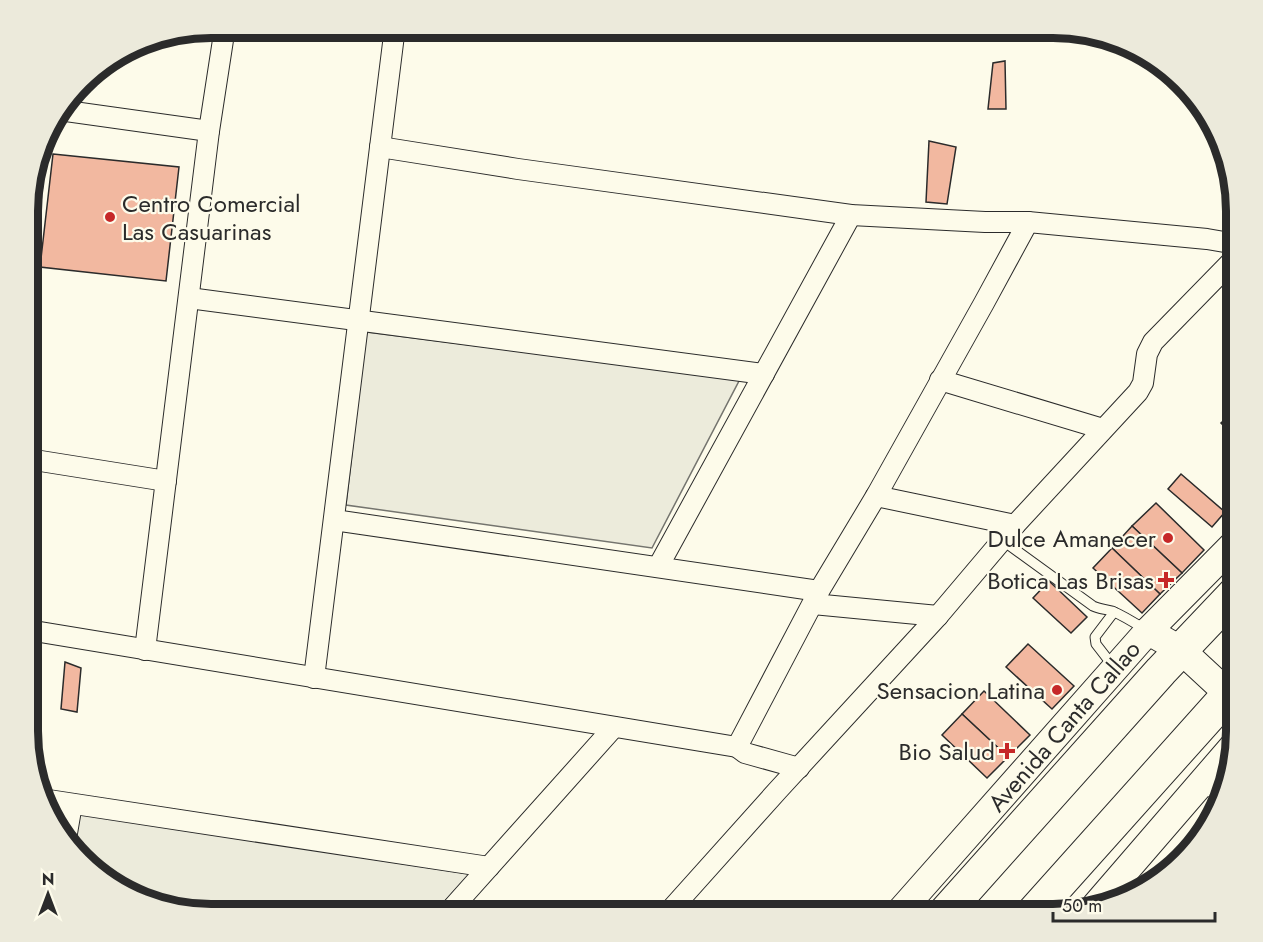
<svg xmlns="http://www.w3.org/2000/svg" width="1263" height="942" font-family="Jost,sans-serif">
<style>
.green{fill:#ecebdb;stroke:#74746e;stroke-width:1.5}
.building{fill:#f2b8a0;stroke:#2b2b2b;stroke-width:1.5}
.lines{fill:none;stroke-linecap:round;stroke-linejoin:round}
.lane-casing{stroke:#2b2b2b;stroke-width:11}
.street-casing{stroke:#2b2b2b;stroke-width:22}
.secondary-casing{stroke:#2b2b2b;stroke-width:29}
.highway-casing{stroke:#2b2b2b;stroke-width:35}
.lane{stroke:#fdfbea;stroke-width:9}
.street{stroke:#fdfbea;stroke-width:20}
.secondary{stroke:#fdfbea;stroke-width:27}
.highway{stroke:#fdfbea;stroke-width:33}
.poi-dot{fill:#c62828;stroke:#fdfbea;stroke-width:2}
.labels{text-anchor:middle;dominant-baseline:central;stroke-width:4.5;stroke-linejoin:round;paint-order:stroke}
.poi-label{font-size:24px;fill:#2b2b2b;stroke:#fdfbea;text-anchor:end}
.street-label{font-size:24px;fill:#2b2b2b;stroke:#fdfbea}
.rim{fill:none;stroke:#2b2b2b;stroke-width:8}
</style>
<rect width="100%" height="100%" fill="#fdfbea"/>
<g class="green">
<path d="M366,332L740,379L652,548L346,505Z"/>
<path d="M79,814L470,874L432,915H199L141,901L90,870L73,848Z"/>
</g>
<g class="building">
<path d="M1005,61L1006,109H988L993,63Z"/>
<path d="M929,141L956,147L947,204L926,202Z"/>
<path d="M53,154L179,167L166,281L40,267Z"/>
<path d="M1236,409V438L1221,423Z"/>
<path d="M1181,474L1225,512L1212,527L1168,489Z"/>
<path d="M1156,503L1204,550L1182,573L1132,526Z"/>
<path d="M1132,526L1182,573L1160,594L1112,548Z"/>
<path d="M1112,548L1160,594L1142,613L1093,568Z"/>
<path d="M1049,581L1087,617L1071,633L1033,598Z"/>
<path d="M1028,644L1074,686L1052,709L1006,667Z"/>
<path d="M65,662L81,668L77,712L61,709Z"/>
<path d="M984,691L1030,735L1008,757L962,714Z"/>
<path d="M962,714L1008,757L987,778L942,735Z"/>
</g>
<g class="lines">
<defs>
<g id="lane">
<path d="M1002,540L1093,606C1099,609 1105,609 1112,611C1124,616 1135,623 1146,630"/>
<path d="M1113,666L1096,644L1095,637L1114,612"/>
<path d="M1201,790L1224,795"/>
</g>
<g id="street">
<path d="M59,110L209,131"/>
<path d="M380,147L518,169L851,215L985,222H1028L1207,239L1236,244"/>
<path d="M29,218L34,170"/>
<path d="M189,298L764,374"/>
<path d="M940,380L1103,429"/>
<path d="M28,459L166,481"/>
<path d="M876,496L1015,525"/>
<path d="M334,520L819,591"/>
<path d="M658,567L851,215"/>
<path d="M813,604L938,616"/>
<path d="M28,630L737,747L819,591L876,496L984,303L1028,222"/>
<path d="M145,650L209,131L225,27"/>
<path d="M314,678L395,27"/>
<path d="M737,747L745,753L799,768"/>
<path d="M42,799L489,867"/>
<path d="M66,839L72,804"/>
<path d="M446,915L614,727"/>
<path d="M666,915L778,790L938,616L1015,525L1138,392L1143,383L1147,354L1153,342L1236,257"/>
</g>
<g id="secondary">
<path d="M1148,631L1181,650L1236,701"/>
<path d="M1096,905L1235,744"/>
<path d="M897,915L1148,631L1236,542"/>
</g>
<g id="highway">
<path d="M943,915L1161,671L1236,592"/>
<path d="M1031,915L1236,686"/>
</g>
</defs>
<use href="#lane" class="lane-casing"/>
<use href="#street" class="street-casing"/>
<use href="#secondary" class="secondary-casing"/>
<use href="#highway" class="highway-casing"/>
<use href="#lane" class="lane"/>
<use href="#street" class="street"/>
<use href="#secondary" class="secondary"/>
<use href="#highway" class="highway"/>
</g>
<g class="poi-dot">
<circle cx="110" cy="217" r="6"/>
<circle cx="1168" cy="538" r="6"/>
<path d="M1163 571h6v6h6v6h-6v6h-6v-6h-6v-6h6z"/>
<circle cx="1057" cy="690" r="6"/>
<path d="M1004 742h6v6h6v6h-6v6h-6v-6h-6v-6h6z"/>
</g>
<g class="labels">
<g class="poi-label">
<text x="122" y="203" text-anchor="start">Centro Comercial<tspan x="122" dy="28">Las Casuarinas</tspan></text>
<text x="1156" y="538">Dulce Amanecer</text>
<text x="1154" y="580">Botica Las Brisas</text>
<text x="1045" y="690">Sensacion Latina</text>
<text x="995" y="751">Bio Salud</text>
</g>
<g class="street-label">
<text transform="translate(1064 726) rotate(-49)">Avenida Canta Callao</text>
</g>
</g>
<path d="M0 0H1263V942H0ZM211 38H1053A173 173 0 0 1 1226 211V731A173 173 0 0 1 1053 904H211A173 173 0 0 1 38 731V211A173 173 0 0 1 211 38Z" fill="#eceadb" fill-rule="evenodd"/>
<path class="rim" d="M211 38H1053A173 173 0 0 1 1226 211V731A173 173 0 0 1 1053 904H211A173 173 0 0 1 38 731V211A173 173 0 0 1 211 38Z"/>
<g transform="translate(48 894)" stroke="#fdfbea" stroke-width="4.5" paint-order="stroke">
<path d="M0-4.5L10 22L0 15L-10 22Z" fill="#2b2b2b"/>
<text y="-9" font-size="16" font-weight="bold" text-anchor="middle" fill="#2b2b2b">N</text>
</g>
<path d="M1053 912v9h162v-9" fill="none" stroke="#2b2b2b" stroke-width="3"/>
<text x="1062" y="912" font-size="18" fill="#2b2b2b" stroke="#fdfbea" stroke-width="4.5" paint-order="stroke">50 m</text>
</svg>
